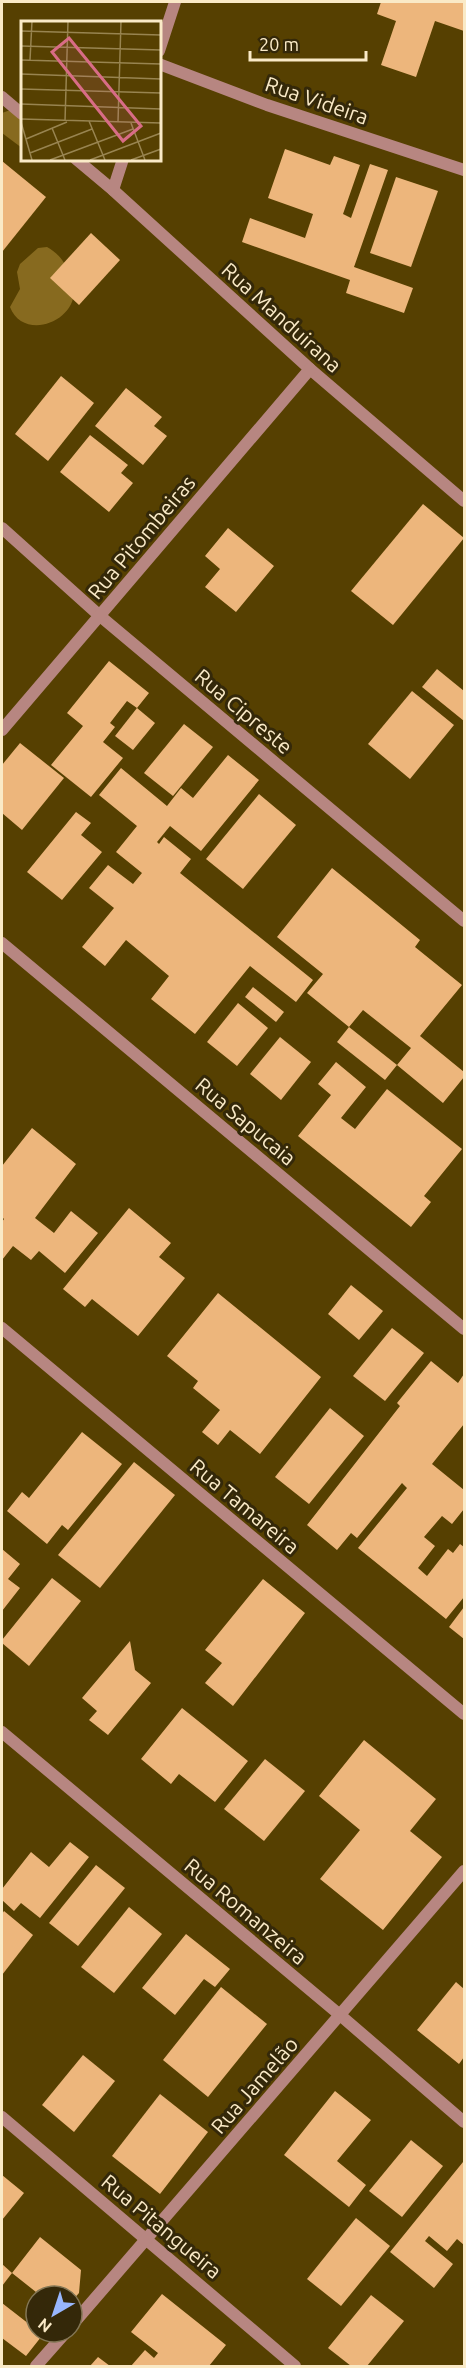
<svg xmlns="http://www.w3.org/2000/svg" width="466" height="2368" font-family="Ubuntu,sans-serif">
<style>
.green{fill:#876a1f}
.building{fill:#edb67c}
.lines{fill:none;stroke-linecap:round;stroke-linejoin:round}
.street{stroke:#b78681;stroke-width:12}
.labels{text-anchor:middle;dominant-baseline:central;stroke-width:6;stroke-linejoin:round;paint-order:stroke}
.street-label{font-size:21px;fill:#faeac7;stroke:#342809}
.inset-road{fill:none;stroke:#988450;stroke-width:1.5}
.view{fill:#d86c86;fill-opacity:0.15;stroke:#d86c86;stroke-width:3}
.inset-edge{fill:none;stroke:#faeac7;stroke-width:3}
</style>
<rect width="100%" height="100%" fill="#564001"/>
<g class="green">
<path d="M16,108L22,110V148L2,133V113Z"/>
<path d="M47,247C59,254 65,262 70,275C71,279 73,284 74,289C76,323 23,341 10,307L20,289L17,272L20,264L38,248Z"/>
</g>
<g class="building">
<path d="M381,2H464V31L435,21L416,77L381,65L396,21L377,14Z"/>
<path d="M285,149L330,165L334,156L360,165L343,214L351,218L370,164L388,170L354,267L413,288L404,313L346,293L350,280L242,242L250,218L305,238L313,214L268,198Z"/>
<path d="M2,161L46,197L2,252Z"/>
<path d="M396,177L438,191L411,267L370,253Z"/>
<path d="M91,233L120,260L79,305L50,278Z"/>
<path d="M61,376L94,403L48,461L15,434Z"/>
<path d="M126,388L162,417L154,426L167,436L143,465L95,426Z"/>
<path d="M90,435L128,465L121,473L133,483L109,512L60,472Z"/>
<path d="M423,504L464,538L393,625L351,591Z"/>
<path d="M228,528L274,566L236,612L205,587L220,569L205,556Z"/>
<path d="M109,661L149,693L137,708L127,701L110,723L115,727L103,742L123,758L91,797L51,765L83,726L67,713Z"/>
<path d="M437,669L464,691V721L422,687Z"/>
<path d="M412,691L454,725L410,779L368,744Z"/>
<path d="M137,708L155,723L133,750L115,736Z"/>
<path d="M184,724L213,747L173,796L144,773Z"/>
<path d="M20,743L64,778L22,830L2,813V765Z"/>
<path d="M228,755L259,780L201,851L170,826L157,842L159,844L164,837L191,859L180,873L313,980L296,1002L250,966L195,1034L151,999L169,976L126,940L105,966L82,947L114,908L89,888L108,865L133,884L142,873L116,852L137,826L99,795L121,768L167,806L181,788L193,798Z"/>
<path d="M259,794L296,825L243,889L206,859Z"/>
<path d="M76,812L91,823L81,835L102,852L62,900L27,872Z"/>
<path d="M332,868L420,940L415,947L462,985L420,1036L464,1072V1077L443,1103L397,1065L411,1048L363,1010L349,1027L307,993L323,974L277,937Z"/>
<path d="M253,987L284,1012L276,1022L245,997Z"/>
<path d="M238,1003L268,1028L237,1066L207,1042Z"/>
<path d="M349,1027L397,1065L385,1080L337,1042Z"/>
<path d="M280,1037L311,1062L281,1100L250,1074Z"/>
<path d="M336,1062L366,1087L341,1118L355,1129L387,1089L462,1149L424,1196L431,1202L411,1227L298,1136L331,1095L318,1084Z"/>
<path d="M32,1128L76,1164L35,1218L54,1233L71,1211L98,1233L65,1273L39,1251L31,1260L13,1246L2,1260V1222L4,1219L2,1217V1166Z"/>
<path d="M129,1208L171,1243L159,1257L185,1278L138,1336L92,1299L85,1307L63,1289Z"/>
<path d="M351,1285L383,1311L359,1340L328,1314Z"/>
<path d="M218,1293L321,1377L260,1454L230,1430L218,1445L202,1432L220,1410L193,1388L198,1381L167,1356Z"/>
<path d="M392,1328L424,1353L385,1401L353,1376Z"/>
<path d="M431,1361L458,1383L464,1374V1424L432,1464L464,1490V1509L452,1524L442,1516L424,1537L435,1546L418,1568L427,1576L448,1549L453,1553L460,1544L464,1547V1597L446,1619L358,1548L407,1488L402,1483L357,1538L351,1533L337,1550L307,1525L400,1406L397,1403Z"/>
<path d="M330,1408L364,1436L309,1504L275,1477Z"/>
<path d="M82,1432L122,1464L68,1530L62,1525L47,1544L7,1511L22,1492L29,1498Z"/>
<path d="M134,1462L175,1495L100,1588L58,1555Z"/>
<path d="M2,1549L20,1564L8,1579L20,1588L2,1611Z"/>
<path d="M52,1578L81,1601L29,1666L2,1643V1640Z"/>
<path d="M263,1579L305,1613L233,1706L205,1683L222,1663L205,1650Z"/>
<path d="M464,1607V1639L449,1627Z"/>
<path d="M130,1641L135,1670L151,1683L108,1735L89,1720L97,1711L82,1698Z"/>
<path d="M182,1708L248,1761L215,1802L179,1774L171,1784L141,1759Z"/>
<path d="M364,1740L436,1799L410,1831L442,1857L383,1930L320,1879L360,1830L319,1796Z"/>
<path d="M265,1759L305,1791L264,1841L224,1809Z"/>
<path d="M70,1842L89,1857L40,1918L21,1903L14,1911L2,1900V1889L31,1852L49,1867Z"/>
<path d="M96,1865L125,1888L78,1946L49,1923Z"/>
<path d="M129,1907L162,1934L114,1993L81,1967Z"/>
<path d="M4,1911L33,1935L2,1975V1914Z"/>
<path d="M186,1934L230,1969L215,1987L204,1979L175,2015L142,1988Z"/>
<path d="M456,1982L464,1989V2057L459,2064L417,2030Z"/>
<path d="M221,1987L267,2024L208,2097L163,2060Z"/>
<path d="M83,2055L115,2081L74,2132L42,2105Z"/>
<path d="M335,2091L371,2120L337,2161L366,2185L349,2207L284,2155Z"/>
<path d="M160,2094L208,2132L160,2194L112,2156Z"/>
<path d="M411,2140L443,2166L402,2217L369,2191Z"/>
<path d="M463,2162L464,2164V2245L457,2239L447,2251L429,2236L425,2241L453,2264L434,2288L390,2252Z"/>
<path d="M2,2175L24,2193L2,2220Z"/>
<path d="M356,2218L390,2246L341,2306L307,2279Z"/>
<path d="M40,2237L81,2270L79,2293L72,2301V2296H41L12,2273Z"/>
<path d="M2,2264L12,2273L2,2286Z"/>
<path d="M162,2294L226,2345L209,2366H131L145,2350L154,2358L158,2353L131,2332Z"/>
<path d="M371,2295L404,2321L367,2366H351L328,2348Z"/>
<path d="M2,2303L29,2324L36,2316V2332H45L26,2356L2,2338Z"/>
<path d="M98,2357L110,2366H90Z"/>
</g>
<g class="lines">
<g class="street">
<path d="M159,51L175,2"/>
<path d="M159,64L267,105L464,170"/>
<path d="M2,97L22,114"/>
<path d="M76,159L113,190L310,369L464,501"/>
<path d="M113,190L123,159"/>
<path d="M2,528L100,616L464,921"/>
<path d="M2,730L310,369"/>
<path d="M2,943L464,1329"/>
<path d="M2,1328L464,1714"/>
<path d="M2,1732L340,2015L464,2122"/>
<path d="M2,2117L295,2366"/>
<path d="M72,2325L464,1871"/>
<path d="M36,2366L66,2332"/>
</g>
</g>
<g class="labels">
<g class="street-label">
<text transform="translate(317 100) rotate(19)">Rua Videira</text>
<text transform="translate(282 317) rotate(42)">Rua Manduirana</text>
<text transform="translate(141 537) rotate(-50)">Rua Pitombeiras</text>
<text transform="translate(244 711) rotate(40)">Rua Cipreste</text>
<text transform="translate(246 1121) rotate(40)">Rua Sapucaia</text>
<text transform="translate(245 1506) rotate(40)">Rua Tamareira</text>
<text transform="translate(246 1911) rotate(40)">Rua Romanzeira</text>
<text transform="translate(254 2085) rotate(-49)">Rua Jamelão</text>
<text transform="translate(162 2226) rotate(40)">Rua Pitangueira</text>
</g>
</g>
<g transform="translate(21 21)">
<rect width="140" height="140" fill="#564001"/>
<path class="inset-road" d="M0,10L140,14M0,25L140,29M0,39L140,43M9,39L11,0M0,53L140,58M0,68L140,72M0,83L140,88M0,98L140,102M44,100L47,0M68,100L84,139M0,101L11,139M97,101L100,0M110,102L124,139M31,107L44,139M5,118L46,101M9,132L71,108M29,139L112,108M69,139L140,112M110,139L140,128"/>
<path class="view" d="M48,17L120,105L102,120L31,31Z"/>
<rect width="140" height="140" class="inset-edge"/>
</g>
<rect width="466" height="2368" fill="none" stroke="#faeac7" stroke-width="6"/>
<g transform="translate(54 2314) rotate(219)"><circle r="28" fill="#342809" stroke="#837655" stroke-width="1.5"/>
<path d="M0-4.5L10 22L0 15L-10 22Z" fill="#98b6fd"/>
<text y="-9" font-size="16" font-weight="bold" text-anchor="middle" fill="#faeac7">N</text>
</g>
<path d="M250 51v9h116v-9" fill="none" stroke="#faeac7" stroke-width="3"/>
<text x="259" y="51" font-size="18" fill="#faeac7" stroke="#342809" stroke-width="4.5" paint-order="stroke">20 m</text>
</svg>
